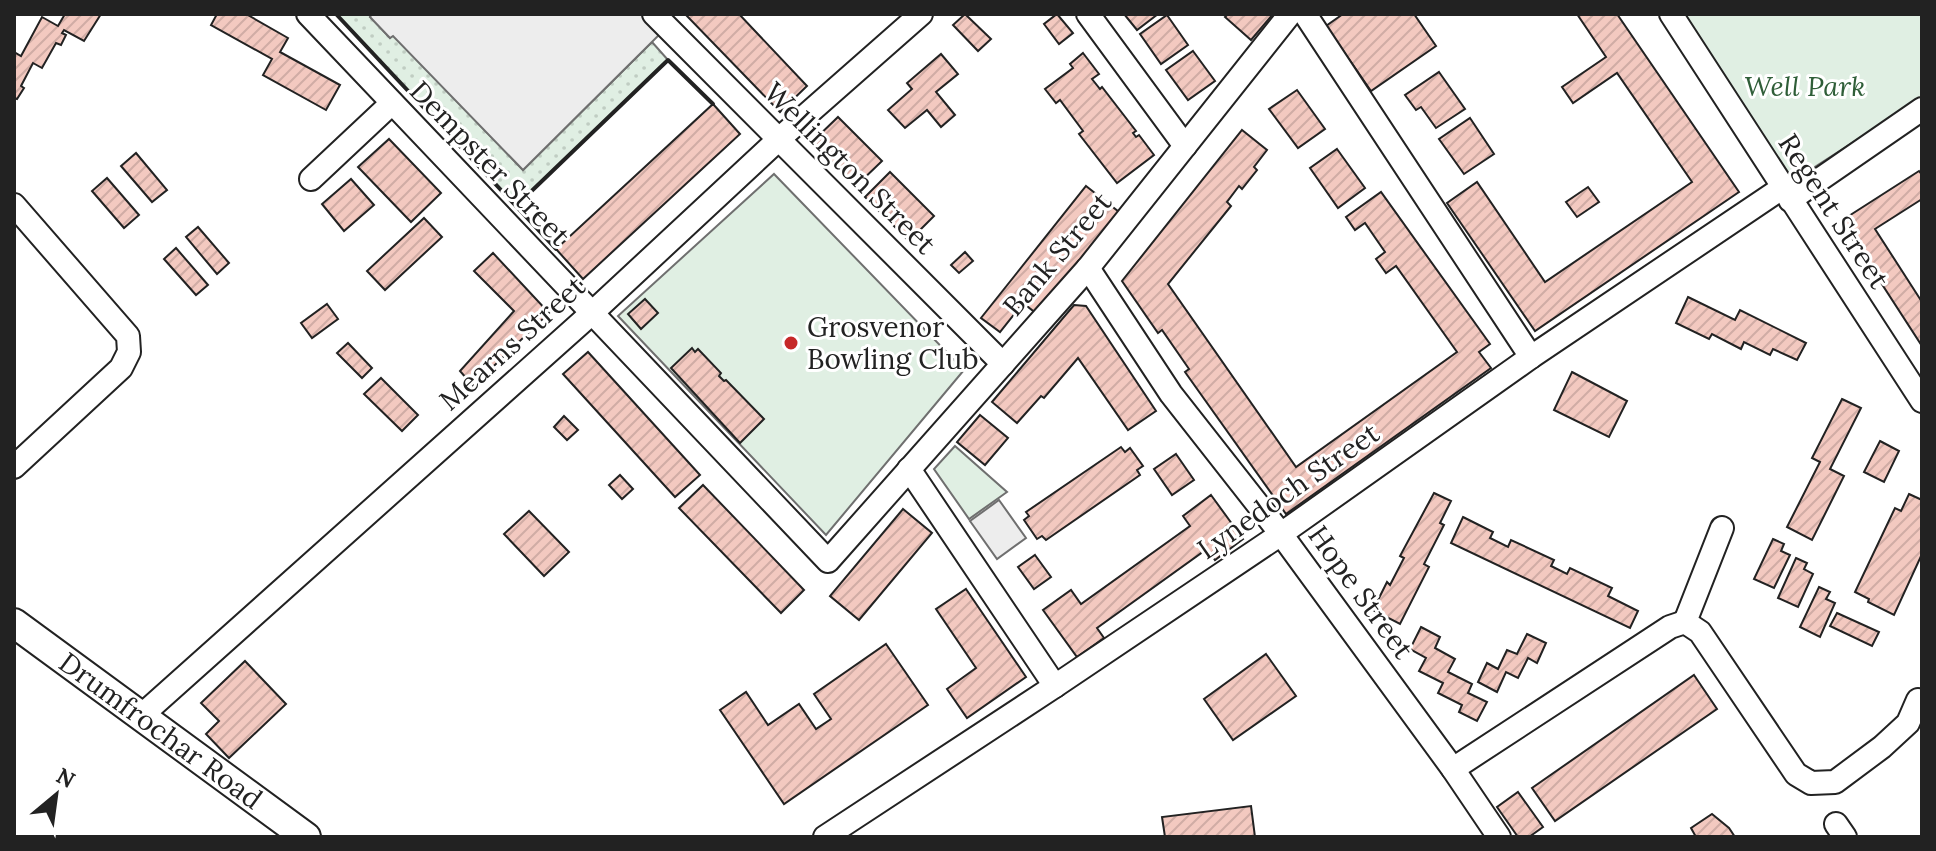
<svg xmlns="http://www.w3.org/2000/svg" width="1936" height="851" font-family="Lora,serif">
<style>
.grass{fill:url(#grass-dots);stroke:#6f6f6f;stroke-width:2}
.green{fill:#e0efe3;stroke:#6f6f6f;stroke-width:2}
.parking{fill:#ededed;stroke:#6f6f6f;stroke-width:2}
.building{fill:url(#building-hatch);stroke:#222;stroke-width:2}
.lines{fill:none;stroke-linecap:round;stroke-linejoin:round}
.minor-casing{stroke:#222;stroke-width:26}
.major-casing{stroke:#222;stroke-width:32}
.minor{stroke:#fff;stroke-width:22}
.major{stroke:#fff;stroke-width:28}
.wall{stroke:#222;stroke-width:4}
.poi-dot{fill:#c62828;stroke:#fff;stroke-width:3}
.labels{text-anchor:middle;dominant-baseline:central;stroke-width:6;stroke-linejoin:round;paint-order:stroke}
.park-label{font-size:28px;font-style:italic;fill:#2f5e38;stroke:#fff}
.street-label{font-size:28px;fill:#222;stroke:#fff}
.poi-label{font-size:28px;fill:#222;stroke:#fff;text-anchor:start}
</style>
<defs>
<pattern id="grass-dots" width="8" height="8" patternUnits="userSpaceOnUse" patternTransform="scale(2)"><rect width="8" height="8" fill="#e0efe3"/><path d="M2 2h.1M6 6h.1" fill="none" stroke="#c0cdc2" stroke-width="1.8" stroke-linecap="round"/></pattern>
<pattern id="building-hatch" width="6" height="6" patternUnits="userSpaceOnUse" patternTransform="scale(2)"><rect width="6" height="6" fill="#f3c9c0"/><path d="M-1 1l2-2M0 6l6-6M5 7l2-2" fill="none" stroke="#d0aca5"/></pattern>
</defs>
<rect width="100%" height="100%" fill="#fff"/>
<path class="grass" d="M336,14H372L370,17L390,38L393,35L523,170L652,42L668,60L516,206Z"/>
<g class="green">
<path d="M1670,14H1922V98L1782,188Z"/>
<path d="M774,174L964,370L826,535L618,316Z"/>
<path d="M955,446L1007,492L969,519L934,469Z"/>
</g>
<g class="parking">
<path d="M372,14H655L667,27L523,170L393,36L390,38L370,17Z"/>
<path d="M999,500L1026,538L997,559L970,521Z"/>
</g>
<g class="building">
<path d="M65,14H101L84,41L64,30L62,33L66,35L61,45L56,43L42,68L33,63L21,86L24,88L17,99L14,98V52L21,56L42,17L58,26Z"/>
<path d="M217,14H246L288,38L280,52L340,85L326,110L263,75L272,59L211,25Z"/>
<path d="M685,14H739L807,86L780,112Z"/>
<path d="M965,14L991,39L978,51L953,25Z"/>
<path d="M1057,14L1073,33L1059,44L1044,24Z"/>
<path d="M1124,14H1158L1137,30Z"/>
<path d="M1228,14H1273L1251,40L1225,17Z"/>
<path d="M1343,14H1414L1436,46L1371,91L1326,26Z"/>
<path d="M1577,14H1617L1739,192L1535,331L1447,203L1477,182L1545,282L1692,182L1617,73L1573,103L1562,87L1606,57Z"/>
<path d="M1167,15L1188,45L1161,64L1140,34Z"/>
<path d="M1193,51L1215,81L1188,100L1166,70Z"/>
<path d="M1083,53L1099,74L1092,79L1100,89L1102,87L1136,131L1133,133L1136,137L1139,135L1154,155L1117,183L1079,134L1083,131L1060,100L1056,103L1045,89L1073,68L1070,64Z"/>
<path d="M941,54L958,74L936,92L955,115L941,127L927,110L905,128L888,110L912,89L907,83Z"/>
<path d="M1439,72L1465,109L1436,128L1421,107L1416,110L1405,95Z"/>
<path d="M1297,90L1325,129L1298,148L1269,109Z"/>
<path d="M713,104L740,134L583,279L556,249Z"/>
<path d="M838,117L882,161L856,186L812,142Z"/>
<path d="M1470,118L1494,154L1464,174L1439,139Z"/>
<path d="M1242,130L1267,150L1254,167L1257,170L1242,189L1239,186L1227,202L1231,206L1168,284L1296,467L1457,352L1396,266L1386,273L1376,259L1385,252L1365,223L1355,230L1346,217L1381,192L1490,344L1479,352L1491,368L1286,514L1185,372L1189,369L1162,330L1158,333L1122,281Z"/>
<path d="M389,139L441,193L411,222L358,167Z"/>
<path d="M1337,149L1365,188L1338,208L1310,168Z"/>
<path d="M136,153L167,190L152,202L121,166Z"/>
<path d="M1919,171L1922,175V199L1875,229L1922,302V346L1841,221Z"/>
<path d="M890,172L934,216L909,241L865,197Z"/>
<path d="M107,178L139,215L124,228L92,191Z"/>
<path d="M351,179L374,205L344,231L322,204Z"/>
<path d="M1086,186L1119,212L1037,314L1023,303L1000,332L981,318Z"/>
<path d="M1588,187L1599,202L1577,217L1566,202Z"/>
<path d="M424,218L442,237L385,290L367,271Z"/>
<path d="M198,227L229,263L217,274L186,237Z"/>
<path d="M176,248L208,285L196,295L164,259Z"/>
<path d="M965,252L973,261L959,273L951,265Z"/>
<path d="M493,253L549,313L473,386L460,371L514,311L474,271Z"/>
<path d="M1688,297L1735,320L1740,310L1806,343L1797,360L1773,349L1770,355L1744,342L1741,349L1712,334L1709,339L1676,323Z"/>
<path d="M645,299L658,313L641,329L628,314Z"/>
<path d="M327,304L338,319L312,338L301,323Z"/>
<path d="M1074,305L1086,306L1156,411L1128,430L1078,358L1044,398L1041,396L1017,423L992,402Z"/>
<path d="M348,343L372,368L362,378L337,353Z"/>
<path d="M692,348L695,352L698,349L721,373L719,376L724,381L726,380L764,419L740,443L671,368Z"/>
<path d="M588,352L700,475L675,497L563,374Z"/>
<path d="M1572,372L1627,401L1609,437L1554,410Z"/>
<path d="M381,378L418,415L402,431L364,394Z"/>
<path d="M1842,399L1861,408L1830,469L1844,476L1812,540L1787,527L1820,462L1812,458Z"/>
<path d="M980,415L1008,438L985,465L957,442Z"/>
<path d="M564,416L578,430L567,440L554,427Z"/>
<path d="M1880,441L1899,451L1884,482L1864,472Z"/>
<path d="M1121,447L1125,452L1130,448L1143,466L1137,470L1140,475L1046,540L1042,536L1037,539L1024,520L1029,516L1026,512Z"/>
<path d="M1176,454L1194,480L1172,495L1154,469Z"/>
<path d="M620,475L633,489L622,499L609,485Z"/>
<path d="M703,485L804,590L781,613L679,508Z"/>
<path d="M1434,493L1451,501L1440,523L1444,525L1424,564L1429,567L1400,624L1373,610L1387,582L1390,585L1404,558L1400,556Z"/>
<path d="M1909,494L1922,500V554L1894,615L1868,602L1869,599L1855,592L1895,508L1901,511Z"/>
<path d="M1211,495L1243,539L1215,560L1207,549L1097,628L1104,638L1077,657L1043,610L1071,590L1081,604L1190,526L1183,516Z"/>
<path d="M903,509L932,533L859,620L830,596Z"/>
<path d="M529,511L569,552L544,576L504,534Z"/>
<path d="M1463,517L1493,532L1490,538L1508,547L1511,540L1554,560L1551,566L1567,574L1570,568L1612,588L1608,596L1638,611L1630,628L1451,543Z"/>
<path d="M1773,539L1784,544L1781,551L1790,555L1774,588L1754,579Z"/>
<path d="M1035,555L1051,577L1034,589L1018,567Z"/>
<path d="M1796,558L1807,563L1804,569L1813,574L1798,607L1778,598Z"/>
<path d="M1819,587L1830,592L1826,599L1835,603L1820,637L1800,627Z"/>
<path d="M966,589L1026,677L967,718L947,689L976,668L936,609Z"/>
<path d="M1837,613L1879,632L1872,646L1830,626Z"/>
<path d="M1421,627L1440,637L1435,648L1455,659L1448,672L1472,684L1468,693L1487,702L1477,721L1459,712L1462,705L1438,693L1443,683L1419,671L1426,658L1410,649Z"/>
<path d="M1527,634L1546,643L1537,663L1528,658L1518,678L1506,672L1497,692L1478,682L1487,663L1498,669L1507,650L1517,654Z"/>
<path d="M886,644L928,705L784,804L720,710L746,692L768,725L799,704L816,729L831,719L814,694Z"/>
<path d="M1266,654L1296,696L1233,740L1204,699Z"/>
<path d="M245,661L286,704L229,758L206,734L219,721L201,703Z"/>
<path d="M1694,675L1717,709L1555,821L1532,788Z"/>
<path d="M1518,792L1543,827L1529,837H1518L1497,807Z"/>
<path d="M1251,806L1255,837H1165L1162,817Z"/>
<path d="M1712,814L1729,828L1735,837H1696L1691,828Z"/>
</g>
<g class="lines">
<defs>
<g id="minor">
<path d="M308,14L828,561L1088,268L1290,14"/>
<path d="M654,14L1003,364"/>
<path d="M1088,14L1185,146"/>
<path d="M1305,14L1531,357"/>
<path d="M1671,14L1922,401"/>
<path d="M311,179L392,103"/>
<path d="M1790,200L1922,109"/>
<path d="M14,205L128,336L129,352L121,368L14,467"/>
<path d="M1088,268L1171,394L1281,534L1453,769L1499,837"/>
<path d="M909,469L1055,686"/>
<path d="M1722,528L1685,622L1700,632L1796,774L1811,783L1835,782L1882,747L1908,723L1918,700"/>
<path d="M141,716L592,313L779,139L921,14"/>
<path d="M1453,769L1670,627L1685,622"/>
<path d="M1836,824L1845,837"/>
<path d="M825,837L1055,686L1281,534L1531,357L1782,188"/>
</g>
<g id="major">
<path id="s1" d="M14,623L306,837"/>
</g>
</defs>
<use href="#minor" class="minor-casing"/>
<use href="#major" class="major-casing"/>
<use href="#minor" class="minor"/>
<use href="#major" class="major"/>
<g class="wall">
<path d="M336,14L516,206"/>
<path d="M556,249L516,206L668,60L713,104"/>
</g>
</g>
<circle class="poi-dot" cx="791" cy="343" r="8"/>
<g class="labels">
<g class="park-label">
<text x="1805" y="86">Well Park</text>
</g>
<g class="street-label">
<text transform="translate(490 163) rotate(46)">Dempster Street</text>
<text transform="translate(850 168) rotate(45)">Wellington Street</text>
<text transform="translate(1834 211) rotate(57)">Regent Street</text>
<text transform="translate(1057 254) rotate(-50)">Bank Street</text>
<text transform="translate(512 343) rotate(-42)">Mearns Street</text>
<text transform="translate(1288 491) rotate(-35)">Lynedoch Street</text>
<text transform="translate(1361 592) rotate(54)">Hope Street</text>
<text stroke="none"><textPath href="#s1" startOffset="182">Drumfrochar Road</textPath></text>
</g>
<g class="poi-label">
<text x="807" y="327">Grosvenor<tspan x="807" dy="32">Bowling Club</tspan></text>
</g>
</g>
<rect width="1936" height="851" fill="none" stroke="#222222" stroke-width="32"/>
<g transform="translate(56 795) rotate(29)" stroke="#ffffff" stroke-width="6" paint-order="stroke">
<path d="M0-6L14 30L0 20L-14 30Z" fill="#222222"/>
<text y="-12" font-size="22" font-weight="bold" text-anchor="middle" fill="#222222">N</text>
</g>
</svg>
